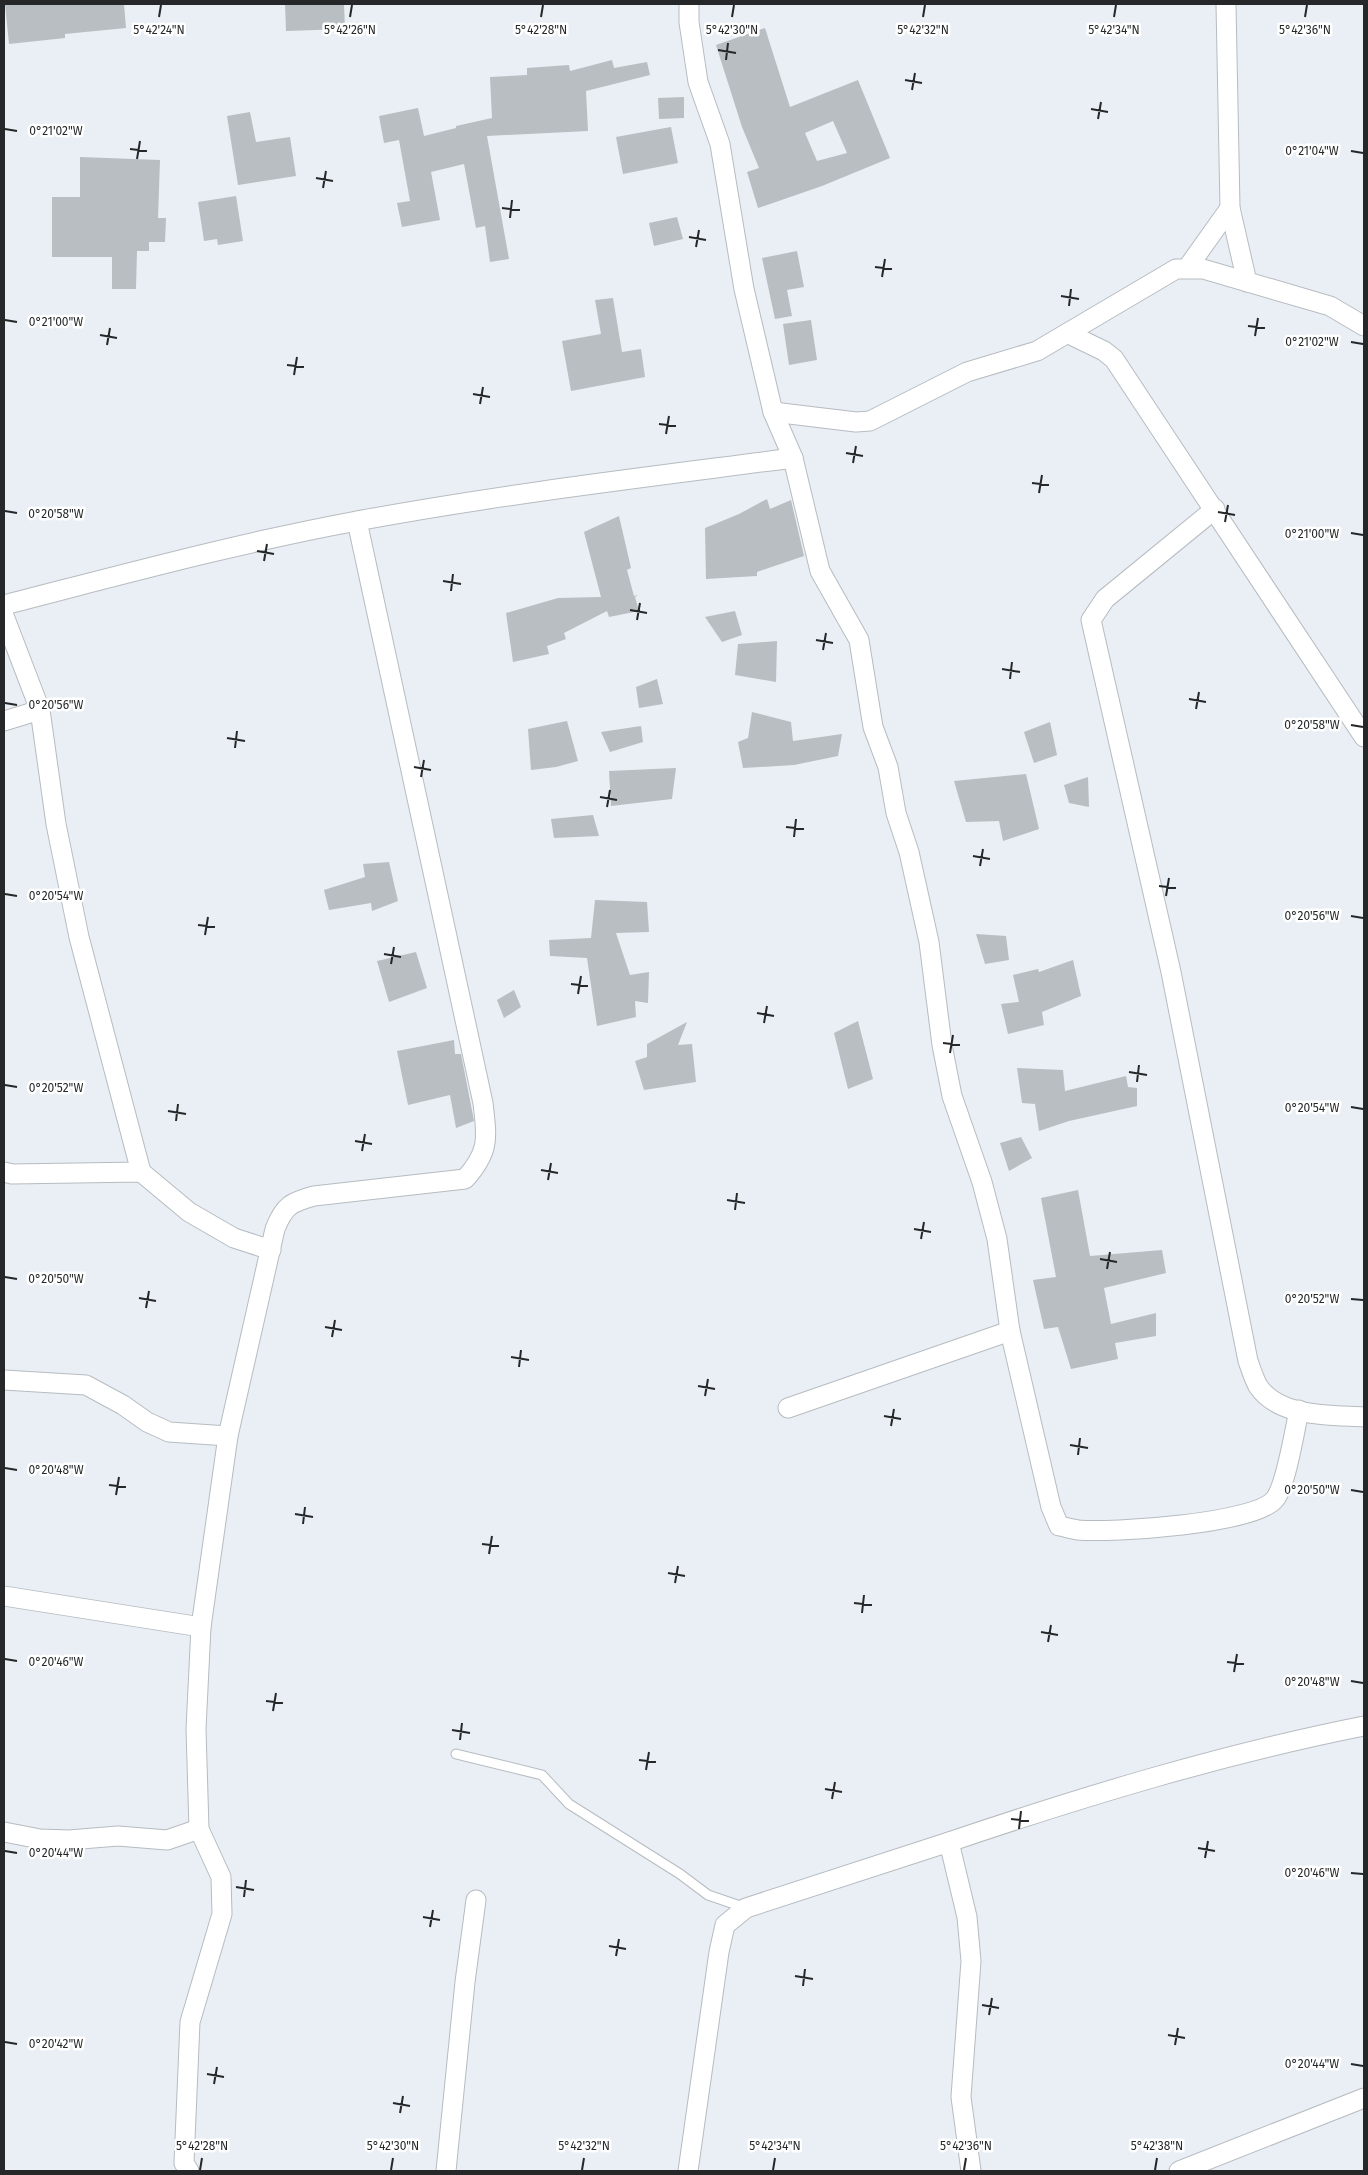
<svg xmlns="http://www.w3.org/2000/svg" width="1368" height="2175" font-family="'Fira Sans',sans-serif">
<style>
.building{fill:#b8bec2;fill-rule:evenodd}
.lines{fill:none;stroke-linecap:round;stroke-linejoin:round}
.service-casing{stroke:#b6bcc1;stroke-width:11}
.minor-casing{stroke:#b6bcc1;stroke-width:21}
.service{stroke:#fff;stroke-width:9}
.minor{stroke:#fff;stroke-width:19}
.ticks{fill:none;stroke:#252729;stroke-width:2}
.ticks-label{font-size:12px;text-anchor:middle;fill:#252729;stroke:#fff;stroke-width:5;stroke-linejoin:round;paint-order:stroke}
</style>
<rect width="100%" height="100%" fill="#e9eff4"/>
<g class="building">
<path d="M5,4H124L126,28L65,34V38L9,44Z"/>
<path d="M285,4H344L345,29L286,31Z"/>
<path d="M765,28L790,107L858,80L890,158L822,186L758,208L747,172L759,168L742,127L716,45ZM833,121L847,153L817,161L805,133Z"/>
<path d="M612,60L614,68L647,62L650,75L586,91L588,131L487,136L509,259L490,262L485,226L476,228L464,164L431,172L440,220L402,227L397,203L410,201L399,140L384,143L379,116L418,108L424,136L456,128V126L492,118L490,77L527,75V68L569,65L570,71Z"/>
<path d="M684,97V118L659,119L658,98Z"/>
<path d="M250,112L256,142L290,137L296,176L238,185L227,116Z"/>
<path d="M671,127L678,163L623,174L616,137Z"/>
<path d="M80,157L160,160L158,218H166L165,242H149V251H137L136,289H112V257H52V197H80Z"/>
<path d="M236,196L243,241L218,245L217,239L204,241L198,202Z"/>
<path d="M677,217L683,239L654,246L649,223Z"/>
<path d="M797,251L804,287L787,290L792,316L775,319L762,258Z"/>
<path d="M613,298L622,352L641,349L645,377L571,391L562,341L601,334L595,300Z"/>
<path d="M811,320L817,360L789,365L783,324Z"/>
<path d="M767,499L770,509L791,500L804,556L757,572V576L706,579L705,528L739,514Z"/>
<path d="M619,516L631,568L627,570L634,596L638,595L635,597L639,611L609,617L607,611L564,633L566,639L547,646L549,654L513,662L506,613L558,598L601,597L584,532Z"/>
<path d="M735,611L742,635L722,642L705,617Z"/>
<path d="M777,641L776,682L735,675L738,644Z"/>
<path d="M657,679L663,704L639,708L636,687Z"/>
<path d="M752,712L791,722L793,741L842,734L838,756L794,765L743,768L738,742L748,738Z"/>
<path d="M567,721L578,761L556,767L531,770L528,729Z"/>
<path d="M1050,722L1057,755L1034,763L1024,732Z"/>
<path d="M641,726L643,742L610,752L601,732Z"/>
<path d="M676,768L672,799L611,806L609,771Z"/>
<path d="M1026,774L1039,829L1003,841L999,821L966,822L954,781Z"/>
<path d="M1088,777L1089,807L1069,803L1064,785Z"/>
<path d="M593,815L599,836L554,838L551,819Z"/>
<path d="M389,862L398,901L372,911L371,903L329,910L324,890L365,877L363,864Z"/>
<path d="M595,900L647,902L649,932L616,933L630,975L649,972L648,1003L635,1001L636,1017L597,1026L587,958L550,956L549,940L591,938Z"/>
<path d="M976,934L1006,936L1009,960L985,964Z"/>
<path d="M416,952L427,988L389,1002L377,961Z"/>
<path d="M1073,960L1081,996L1042,1012L1044,1025L1008,1034L1001,1004L1019,1002L1013,975L1038,969L1039,972Z"/>
<path d="M514,990L521,1007L504,1018L497,1000Z"/>
<path d="M858,1021L873,1079L848,1089L834,1033Z"/>
<path d="M687,1022L678,1045L692,1044L696,1082L644,1090L635,1061L647,1057V1044Z"/>
<path d="M454,1040L455,1054H461L474,1121L456,1128L450,1095L408,1105L397,1051Z"/>
<path d="M1017,1068L1063,1070L1065,1091L1126,1076L1128,1087L1137,1088V1106L1069,1121L1039,1131L1035,1104L1022,1103Z"/>
<path d="M1021,1137L1032,1158L1009,1171L1000,1143Z"/>
<path d="M1078,1190L1090,1256L1162,1250L1166,1273L1104,1288L1111,1324L1156,1313V1336L1115,1343L1118,1359L1071,1369L1058,1327L1044,1329L1033,1280L1056,1277L1041,1198Z"/>
</g>
<g class="lines">
<defs>
<path id="service" d="M456,1754L542,1775L569,1804L680,1874L708,1895L746,1908"/>
<g id="minor">
<path d="M689,4V22L698,82L720,144L744,289L773,412L793,458L820,571L859,640L873,727L888,767L896,813L909,852L929,942L942,1045L952,1096L982,1182L997,1239L1010,1331L1051,1507L1059,1526C1065,1527 1071,1529 1078,1530C1111,1533 1256,1524 1275,1499C1286,1485 1295,1429 1299,1410"/>
<path d="M1226,4L1230,208L1247,282"/>
<path d="M1188,267L1230,208"/>
<path d="M1069,334L1104,351L1114,359L1364,737"/>
<path d="M773,412L856,422L870,421L967,372L1037,351L1176,269H1203L1330,306L1364,326"/>
<path d="M1215,509L1105,599L1091,620L1171,972L1248,1361C1251,1369 1254,1379 1258,1386C1279,1418 1332,1415 1364,1417"/>
<path d="M4,605C121,575 238,543 357,521C502,494 648,477 793,458"/>
<path d="M4,616L40,710L56,824L79,937L141,1172"/>
<path d="M4,721L40,710"/>
<path d="M4,1172L12,1174L141,1172L189,1212L234,1238L271,1250"/>
<path d="M4,1380L86,1385L123,1405L147,1422L169,1432L228,1436"/>
<path d="M788,1408L1010,1331"/>
<path d="M4,1596L201,1627"/>
<path d="M4,1832L40,1839L69,1840L118,1836L167,1840L199,1829"/>
<path d="M949,1842C1085,1796 1223,1754 1364,1726"/>
<path d="M189,2171L184,2163L190,2022L222,1914L221,1877L199,1829L196,1729L201,1627L228,1436L275,1229C284,1206 291,1202 314,1196L465,1179C490,1151 487,1138 483,1103L357,521"/>
<path d="M446,2171L465,1982L476,1900"/>
<path d="M688,2171L719,1952L725,1925L746,1908L949,1842L967,1917L971,1961L961,2097L971,2171"/>
<path d="M1179,2171L1364,2098"/>
</g>
</defs>
<use href="#service" class="service-casing"/>
<use href="#minor" class="minor-casing"/>
<use href="#service" class="service"/>
<use href="#minor" class="minor"/>
</g>
<path class="ticks" d="M159,17L161,5M350,17L352,5M541,17L543,5M732,17L734,5M923,17L925,5M1114,17L1116,5M1305,17L1307,5M718,50L736,53M726,60L728,43M905,80L922,83M912,90L915,73M1091,109L1108,112M1098,119L1101,102M5,129L17,131M130,149L147,151M1351,151L1363,153M137,159L140,141M316,178L333,181M323,188L326,171M502,208L520,210M510,218L512,200M689,237L706,240M696,247L699,230M875,267L892,269M882,277L885,259M1061,296L1079,299M1069,306L1071,289M5,320L17,322M1248,326L1265,328M100,335L117,338M1255,336L1258,318M1351,342L1363,344M107,345L110,328M287,365L304,367M294,375L297,357M473,394L490,397M480,404L483,387M659,424L676,426M666,434L669,416M846,453L863,456M853,463L856,446M1032,483L1049,485M1039,493L1042,475M5,511L17,513M1218,512L1235,515M1225,522L1228,505M1351,533L1363,535M257,551L274,554M264,561L267,544M443,581L461,584M451,591L453,574M630,610L647,613M637,620L640,603M816,640L833,643M823,650L826,633M1002,669L1020,672M1010,679L1012,662M1189,699L1206,702M5,703L17,705M1196,709L1199,692M1351,725L1363,727M227,738L245,741M235,748L237,731M414,767L431,770M421,777L424,760M600,797L617,800M607,807L610,790M786,827L804,829M794,837L796,819M973,856L990,859M980,866L983,849M1159,886L1176,888M5,894L17,896M1166,896L1169,878M1351,916L1363,918M198,925L215,927M205,935L208,917M384,954L401,957M391,964L394,947M571,984L588,986M578,994L581,976M757,1013L774,1016M764,1023L767,1006M943,1043L960,1045M950,1053L953,1035M1129,1072L1147,1075M1137,1082L1139,1065M5,1085L17,1087M1351,1107L1363,1109M168,1111L186,1114M176,1121L178,1104M355,1141L372,1144M362,1151L365,1134M541,1170L558,1173M548,1180L551,1163M727,1200L745,1203M735,1210L737,1193M914,1229L931,1232M921,1239L924,1222M1100,1259L1117,1262M1107,1269L1110,1252M5,1277L17,1279M139,1298L156,1301M1351,1299L1363,1300M146,1308L149,1291M325,1327L342,1330M332,1337L335,1320M511,1357L529,1360M519,1367L521,1350M698,1386L715,1389M705,1396L708,1379M884,1416L901,1419M891,1426L894,1409M1070,1445L1088,1448M1078,1455L1080,1438M5,1468L17,1470M109,1485L126,1487M1351,1490L1363,1492M116,1495L119,1477M295,1514L313,1517M303,1524L305,1507M482,1544L499,1546M489,1554L492,1536M668,1573L685,1576M675,1583L678,1566M854,1603L872,1605M862,1613L864,1595M1041,1632L1058,1635M1048,1642L1051,1625M5,1659L17,1661M1227,1662L1244,1664M1234,1672L1237,1654M1351,1681L1363,1683M266,1701L283,1703M273,1711L276,1693M452,1730L470,1733M460,1740L462,1723M639,1760L656,1762M646,1770L649,1752M825,1789L842,1792M832,1799L835,1782M1011,1819L1029,1821M1019,1829L1021,1811M1198,1848L1215,1851M5,1851L17,1853M1205,1858L1208,1841M1351,1873L1363,1874M236,1887L254,1890M244,1897L246,1880M423,1917L440,1920M430,1927L433,1910M609,1946L626,1949M616,1956L619,1939M795,1976L813,1979M803,1986L805,1969M982,2005L999,2008M989,2015L992,1998M1168,2035L1185,2038M5,2042L17,2044M1175,2045L1178,2028M1351,2064L1363,2066M207,2074L224,2077M214,2084L217,2067M393,2103L410,2106M400,2113L403,2096M200,2170L202,2158M391,2170L393,2158M582,2170L584,2158M773,2170L775,2158M964,2170L966,2158M1155,2170L1157,2158"/>
<g class="ticks-label">
<text x="350" y="34">5°42'26"N</text>
<text x="541" y="34">5°42'28"N</text>
<text x="732" y="34">5°42'30"N</text>
<text x="923" y="34">5°42'32"N</text>
<text x="1114" y="34">5°42'34"N</text>
<text x="1305" y="34">5°42'36"N</text>
<text x="159" y="34">5°42'24"N</text>
<text x="56" y="135">0°21'02"W</text>
<text x="1312" y="155">0°21'04"W</text>
<text x="56" y="326">0°21'00"W</text>
<text x="1312" y="346">0°21'02"W</text>
<text x="56" y="518">0°20'58"W</text>
<text x="1312" y="538">0°21'00"W</text>
<text x="56" y="709">0°20'56"W</text>
<text x="1312" y="729">0°20'58"W</text>
<text x="56" y="900">0°20'54"W</text>
<text x="1312" y="920">0°20'56"W</text>
<text x="56" y="1092">0°20'52"W</text>
<text x="1312" y="1112">0°20'54"W</text>
<text x="56" y="1283">0°20'50"W</text>
<text x="1312" y="1303">0°20'52"W</text>
<text x="56" y="1474">0°20'48"W</text>
<text x="1312" y="1494">0°20'50"W</text>
<text x="56" y="1666">0°20'46"W</text>
<text x="1312" y="1686">0°20'48"W</text>
<text x="56" y="1857">0°20'44"W</text>
<text x="1312" y="1877">0°20'46"W</text>
<text x="56" y="2048">0°20'42"W</text>
<text x="1312" y="2068">0°20'44"W</text>
<text x="202" y="2150">5°42'28"N</text>
<text x="393" y="2150">5°42'30"N</text>
<text x="584" y="2150">5°42'32"N</text>
<text x="775" y="2150">5°42'34"N</text>
<text x="966" y="2150">5°42'36"N</text>
<text x="1157" y="2150">5°42'38"N</text>
</g>
<rect width="1368" height="2175" fill="none" stroke="#252729" stroke-width="10"/>
</svg>
